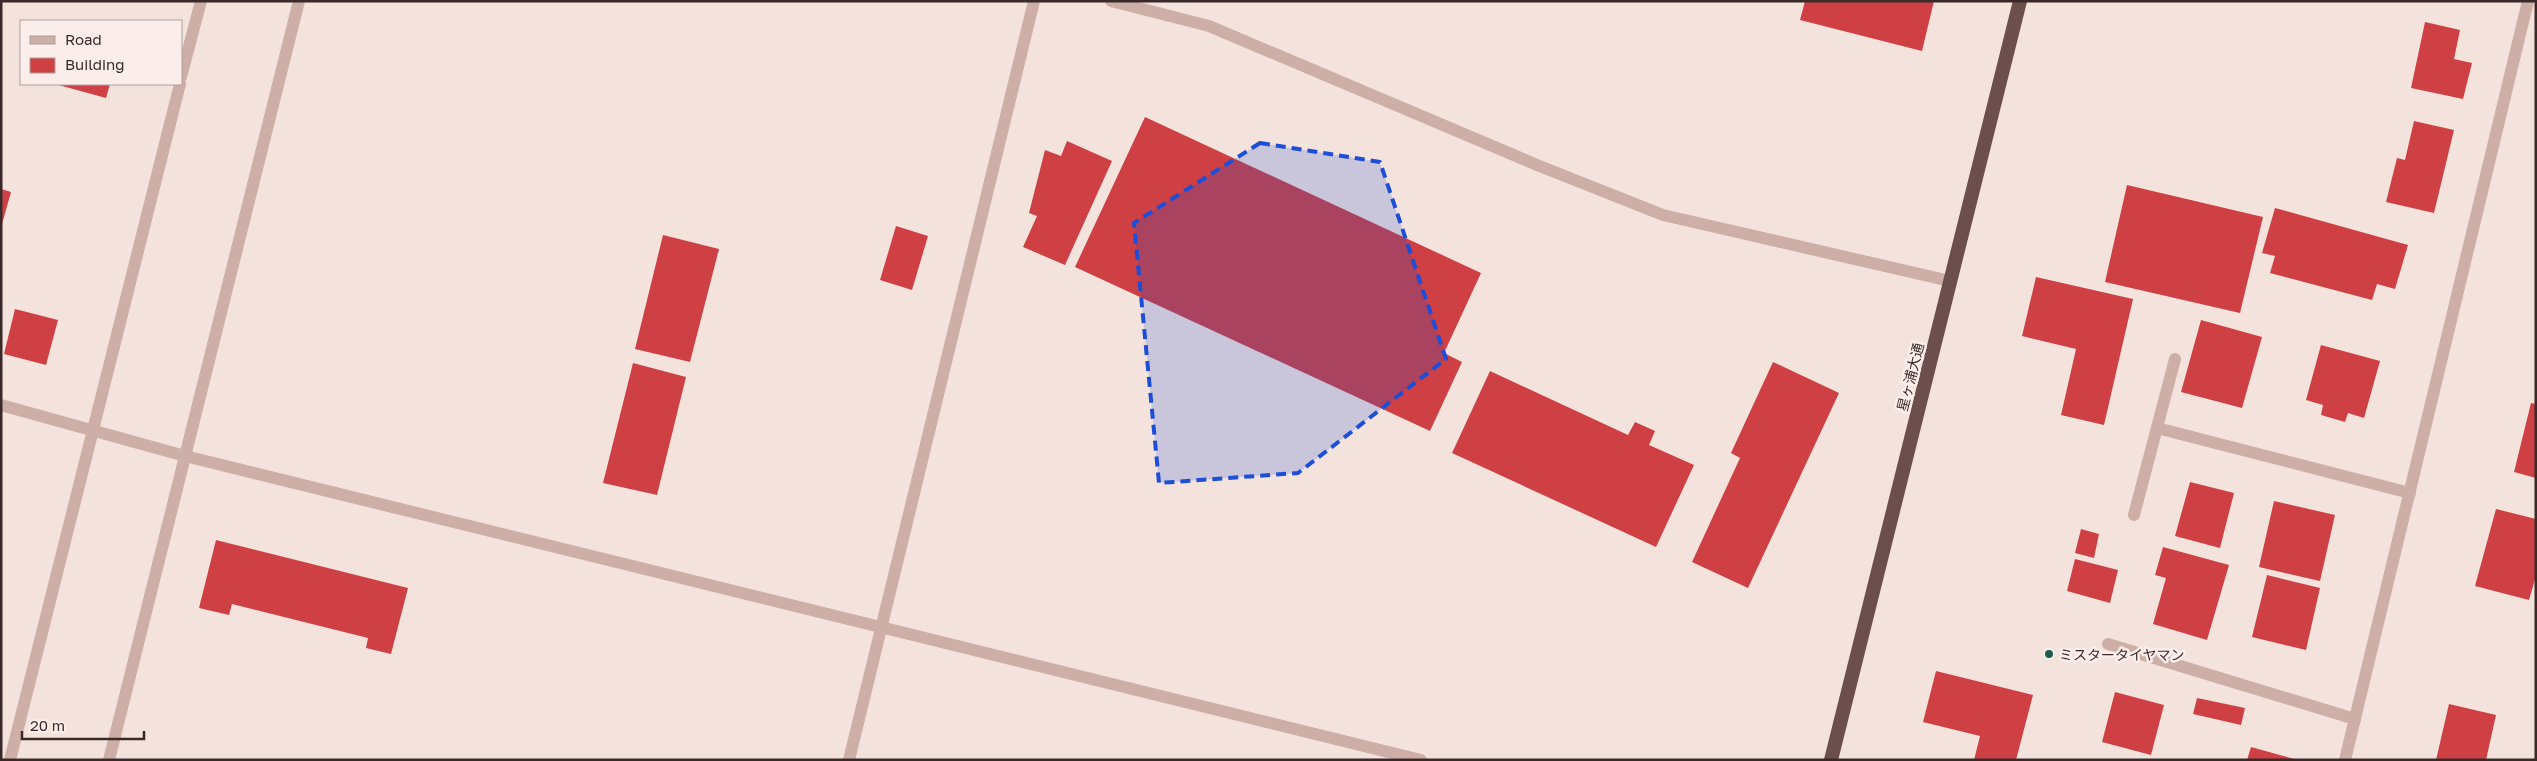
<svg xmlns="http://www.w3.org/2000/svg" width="2537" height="761" font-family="'Golos Text','Noto Sans JP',sans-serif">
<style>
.building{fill:#ce4043}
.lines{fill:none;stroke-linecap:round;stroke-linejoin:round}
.service{stroke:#cdafa7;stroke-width:12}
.minor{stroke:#cdafa7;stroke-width:12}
.tertiary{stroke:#cdafa7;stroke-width:12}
.trunk{stroke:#6c4e4c;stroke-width:14}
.marked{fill:#1d4ed8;fill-opacity:0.2;stroke:#1d4ed8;stroke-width:4;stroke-dasharray:10 6;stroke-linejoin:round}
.poi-dot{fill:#1a5e51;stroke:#fbeeea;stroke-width:2}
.labels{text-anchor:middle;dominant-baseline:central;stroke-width:5;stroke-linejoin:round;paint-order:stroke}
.street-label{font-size:14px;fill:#392928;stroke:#fbeeea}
.poi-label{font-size:14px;fill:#392928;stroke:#fbeeea;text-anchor:start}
</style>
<rect width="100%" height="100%" fill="#f4e3dd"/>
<g class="building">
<path d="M1805,1H1934L1922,51L1800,20Z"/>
<path d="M2425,22L2460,30L2454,59L2472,63L2463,99L2411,88Z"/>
<path d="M55,84H110L106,98Z"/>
<path d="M1145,117L1481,273L1444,353L1462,362L1430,431L1075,267Z"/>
<path d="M2414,121L2454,130L2434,213L2386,202L2397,158L2405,160Z"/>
<path d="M1067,141L1112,161L1065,265L1023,247L1037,216L1029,213L1045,150L1061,156Z"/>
<path d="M2127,185L2263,217L2240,313L2105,282Z"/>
<path d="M1,189L11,192L2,224H1Z"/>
<path d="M2275,208L2408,245L2395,289L2377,284L2372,300L2270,273L2275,256L2262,253Z"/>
<path d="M896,226L928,236L912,290L880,280Z"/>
<path d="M663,235L719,249L690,362L635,349Z"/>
<path d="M2036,277L2133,299L2104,425L2061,415L2076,349L2022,336Z"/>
<path d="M15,309L58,320L46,365L4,354Z"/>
<path d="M2201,320L2262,337L2242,408L2181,392Z"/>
<path d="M2321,345L2380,361L2364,418L2348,413L2345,422L2321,415L2323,405L2306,400Z"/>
<path d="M1773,362L1839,393L1748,588L1692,562L1740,458L1731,453Z"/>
<path d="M633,363L686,377L657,495L603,483Z"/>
<path d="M1490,371L1628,435L1635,422L1655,431L1649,445L1694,465L1656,547L1452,453Z"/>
<path d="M2531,403L2536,404V478L2514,472Z"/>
<path d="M2190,482L2234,493L2220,548L2175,536Z"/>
<path d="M2274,501L2335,515L2320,581L2259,567Z"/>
<path d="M2496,509L2536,519V576L2529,600L2475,586Z"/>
<path d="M2081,529L2099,534L2094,558L2075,553Z"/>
<path d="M216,540L408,588L391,654L366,648L368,638L232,604L229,615L199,608Z"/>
<path d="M2163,547L2229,565L2207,640L2153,624L2166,578L2155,575Z"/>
<path d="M2075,559L2118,570L2110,603L2067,591Z"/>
<path d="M2267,575L2320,588L2306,650L2252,637Z"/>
<path d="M1936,671L2033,695L2016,760H1974L1980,736L1923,722Z"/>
<path d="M2115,692L2164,705L2151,755L2102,742Z"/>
<path d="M2197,698L2245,708L2241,725L2193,714Z"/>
<path d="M2449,704L2496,715L2486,760H2436Z"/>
<path d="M2251,747L2294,759L2293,760H2247Z"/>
</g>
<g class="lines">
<g class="service">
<path d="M1111,1L1209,26L1537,165L1663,215L1950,281"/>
<path d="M2157,428L2410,493"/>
<path d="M2134,515L2175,359"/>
<path d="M2108,644L2355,719"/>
</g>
<g class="minor">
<path d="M1,405L185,456L1421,760"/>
<path d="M849,760L1034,1"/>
<path d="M2345,760L2528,1"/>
</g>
<g class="tertiary">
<path d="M181,77L201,1"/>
<path d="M10,760L180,84"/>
<path d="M109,760L299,1"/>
</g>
<path class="trunk" d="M1831,760L2020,1"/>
</g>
<path class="marked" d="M1260,143L1380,162L1446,359L1298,473L1159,483L1134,223Z"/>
<circle class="poi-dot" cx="2049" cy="654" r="5"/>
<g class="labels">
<g class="street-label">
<text transform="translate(1910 377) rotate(-76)">星ヶ浦大通</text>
</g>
<g class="poi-label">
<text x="2059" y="654">ミスタータイヤマン</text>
</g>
</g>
<rect width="2537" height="761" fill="none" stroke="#392928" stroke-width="5"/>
<rect x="20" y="20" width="162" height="65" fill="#fbeeea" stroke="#ad9f9c"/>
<rect x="30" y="36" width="25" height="8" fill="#cdafa7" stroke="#ad9f9c"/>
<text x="65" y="45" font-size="15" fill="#392928">Road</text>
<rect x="30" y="58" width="25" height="15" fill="#ce4043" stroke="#ad9f9c"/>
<text x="65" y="70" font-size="15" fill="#392928">Building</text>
<path d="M22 731v8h122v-8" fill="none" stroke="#392928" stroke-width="2.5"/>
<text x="30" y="731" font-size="15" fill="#392928" stroke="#fbeeea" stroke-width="4" paint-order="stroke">20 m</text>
</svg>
